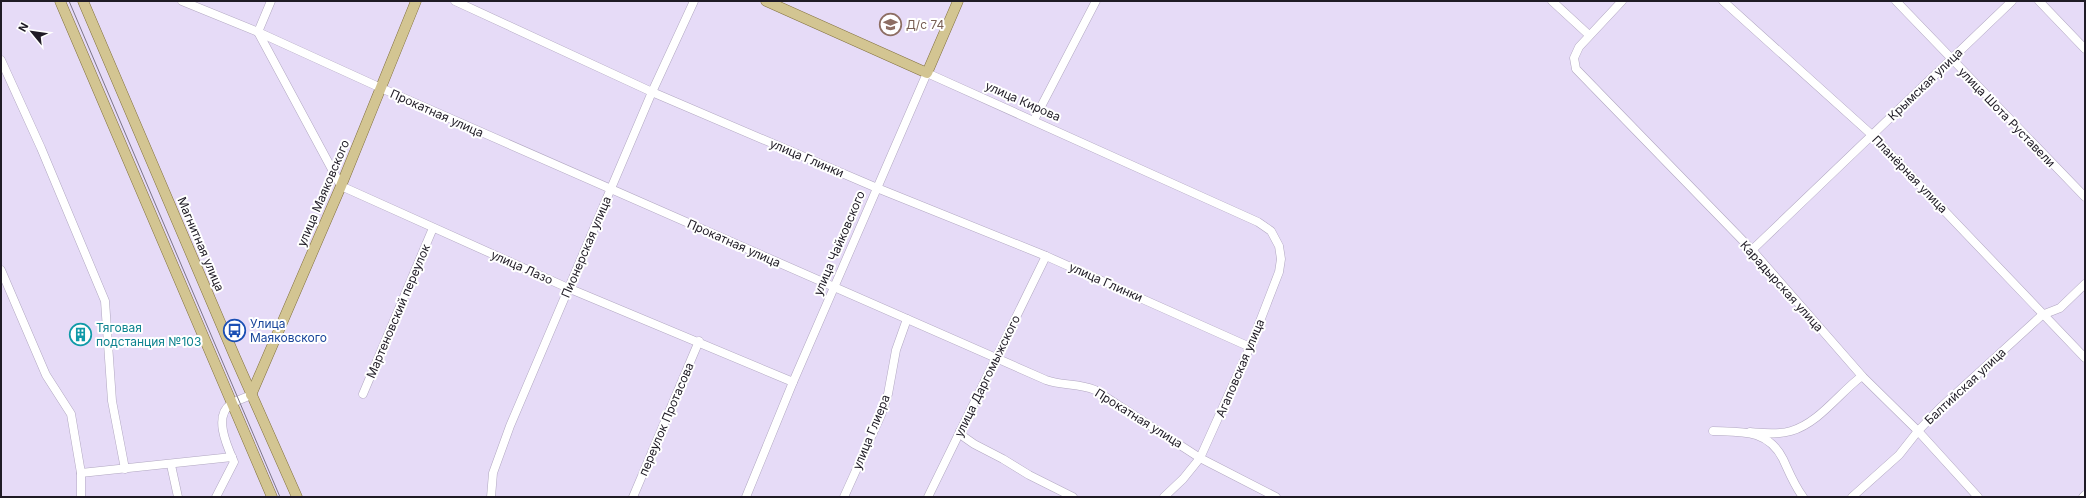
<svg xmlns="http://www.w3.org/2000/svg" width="2086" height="498" font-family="Inter,sans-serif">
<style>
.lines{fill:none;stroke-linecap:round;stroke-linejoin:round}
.minor-casing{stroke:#b1a7c1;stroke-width:9}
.major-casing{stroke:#81703d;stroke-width:11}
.minor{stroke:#fff;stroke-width:8}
.major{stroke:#d3c592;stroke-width:10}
.tram{stroke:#7c7587;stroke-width:1}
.labels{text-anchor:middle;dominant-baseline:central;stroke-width:4;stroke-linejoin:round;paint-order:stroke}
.education-label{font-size:12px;fill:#785e54;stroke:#fff;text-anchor:start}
.street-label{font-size:12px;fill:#1f1b25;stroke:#fff}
.transit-label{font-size:12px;fill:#164399;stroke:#fff;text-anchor:start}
.culture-label{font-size:12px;fill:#0d838f;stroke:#fff;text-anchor:start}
</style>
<rect width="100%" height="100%" fill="#e6dbf7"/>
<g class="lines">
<defs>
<g id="minor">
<path d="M182,1L258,32L381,88L1046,380C1063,386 1079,383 1095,390L1200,458L1276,497"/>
<path d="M271,1L258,32L341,186L568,288L793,382"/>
<path d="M455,1L652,92L877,188L1046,256L1250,347"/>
<path d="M1552,1L1589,35"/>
<path d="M1622,1L1579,47L1574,58L1576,69L1752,250L1862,376L1918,431L1978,497"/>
<path d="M1723,1L1872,135L2085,358"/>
<path d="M1896,1L2085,197"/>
<path d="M2039,1L2085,49"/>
<path d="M1,60L41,148L105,301L112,401L125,469"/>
<path d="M1034,120L1096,1"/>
<path d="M1752,250L2012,1"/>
<path d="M1,270L46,375L71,414L81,473V497"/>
<path d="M363,394L433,228"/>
<path d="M960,431L964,437L974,444L1003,459L1029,475L1073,497"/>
<path d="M1713,431C1741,432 1768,429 1783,459C1789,472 1794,485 1803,497"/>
<path d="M1750,432C1763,433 1778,435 1791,431C1819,423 1839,393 1862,376"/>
<path d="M171,465L178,497"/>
<path d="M81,473L232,457"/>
<path d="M216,497L234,462C227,446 213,416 231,404C237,400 245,398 251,395"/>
<path d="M491,497L493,473L510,426L652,92L694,1"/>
<path d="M633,497L699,341"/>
<path d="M746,497L793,382L927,73L1258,222L1271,231L1279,246L1281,259L1279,272L1250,347L1200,458L1183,479L1164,497"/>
<path d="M844,497L881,415L888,394L896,350L907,319"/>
<path d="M928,497L1046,256"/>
<path d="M1852,497L1899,455L1918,431L1940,408L2042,315L2060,308L2085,284"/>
<path d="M2083,497L2085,495"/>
</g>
<g id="major">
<path d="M60,1L272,497"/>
<path d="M83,1L235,357L297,497"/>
<path d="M766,1L927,73L958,1"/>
<path d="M251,395L341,186L416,1"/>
</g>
</defs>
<use href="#minor" class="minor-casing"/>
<use href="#major" class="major-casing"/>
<use href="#minor" class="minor"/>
<use href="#major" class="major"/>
<path class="tram" d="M69,1L280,497"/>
</g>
<defs>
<symbol id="school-ring" viewBox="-11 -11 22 22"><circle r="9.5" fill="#fff" stroke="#8d6e63" stroke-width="1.5"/><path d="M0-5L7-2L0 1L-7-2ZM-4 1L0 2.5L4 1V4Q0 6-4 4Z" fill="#8d6e63"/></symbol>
<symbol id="bus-ring" viewBox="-11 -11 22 22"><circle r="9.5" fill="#fff" stroke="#1a4fb4" stroke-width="1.5"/><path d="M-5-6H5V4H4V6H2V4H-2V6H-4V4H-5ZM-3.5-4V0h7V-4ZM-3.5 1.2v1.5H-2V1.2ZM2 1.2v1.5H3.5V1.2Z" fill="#1a4fb4"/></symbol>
<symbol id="building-ring" viewBox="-11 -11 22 22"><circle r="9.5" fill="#fff" stroke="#0f9aa8" stroke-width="1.5"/><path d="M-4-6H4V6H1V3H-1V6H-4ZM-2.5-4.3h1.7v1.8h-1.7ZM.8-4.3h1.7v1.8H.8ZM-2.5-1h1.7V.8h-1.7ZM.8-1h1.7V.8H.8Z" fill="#0f9aa8"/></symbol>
</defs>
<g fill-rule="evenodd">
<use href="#school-ring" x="878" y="12" width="25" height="25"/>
<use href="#bus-ring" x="222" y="318" width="25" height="25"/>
<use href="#building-ring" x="68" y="322" width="25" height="25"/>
</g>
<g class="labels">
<g class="education-label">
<text x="906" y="24">Д/с 74</text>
</g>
<g class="street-label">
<text transform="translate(1925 84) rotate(-44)">Крымская улица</text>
<text transform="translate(1023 101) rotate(24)">улица Кирова</text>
<text transform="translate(437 113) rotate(24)">Прокатная улица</text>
<text transform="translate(2007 117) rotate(46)">улица Шота Руставели</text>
<text transform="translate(807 158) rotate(23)">улица Глинки</text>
<text transform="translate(1910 174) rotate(46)">Планёрная улица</text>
<text transform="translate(323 193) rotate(-67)">улица Маяковского</text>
<text transform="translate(734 243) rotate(24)">Прокатная улица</text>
<text transform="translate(839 243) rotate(-67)">улица Чайковского</text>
<text transform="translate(201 244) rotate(67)">Магнитная улица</text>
<text transform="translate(586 247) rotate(-67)">Пионерская улица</text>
<text transform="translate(522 267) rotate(24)">улица Лазо</text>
<text transform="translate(1106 282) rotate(24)">улица Глинки</text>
<text transform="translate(1782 286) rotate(48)">Карадырская улица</text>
<text transform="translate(398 311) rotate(-67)">Мартеновский переулок</text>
<text transform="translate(1240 368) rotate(-67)">Агаповская улица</text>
<text transform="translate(987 376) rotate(-64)">улица Даргомыжского</text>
<text transform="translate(1965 386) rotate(-43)">Балтийская улица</text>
<text transform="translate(1139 418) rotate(32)">Прокатная улица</text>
<text transform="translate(666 419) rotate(-67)">переулок Протасова</text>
<text transform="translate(871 432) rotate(-68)">улица Глиера</text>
</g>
<g class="transit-label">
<text x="250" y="323">Улица<tspan x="250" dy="14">Маяковского</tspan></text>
</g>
<g class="culture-label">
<text x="96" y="327">Тяговая<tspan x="96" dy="14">подстанция №103</tspan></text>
</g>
</g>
<rect width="2086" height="498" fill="none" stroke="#1f1b25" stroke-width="4"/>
<g transform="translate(32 32) rotate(299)" stroke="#ffffff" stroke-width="3" paint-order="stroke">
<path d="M0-3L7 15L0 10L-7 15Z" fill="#1f1b25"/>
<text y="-6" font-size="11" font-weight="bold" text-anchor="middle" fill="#1f1b25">N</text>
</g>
</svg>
